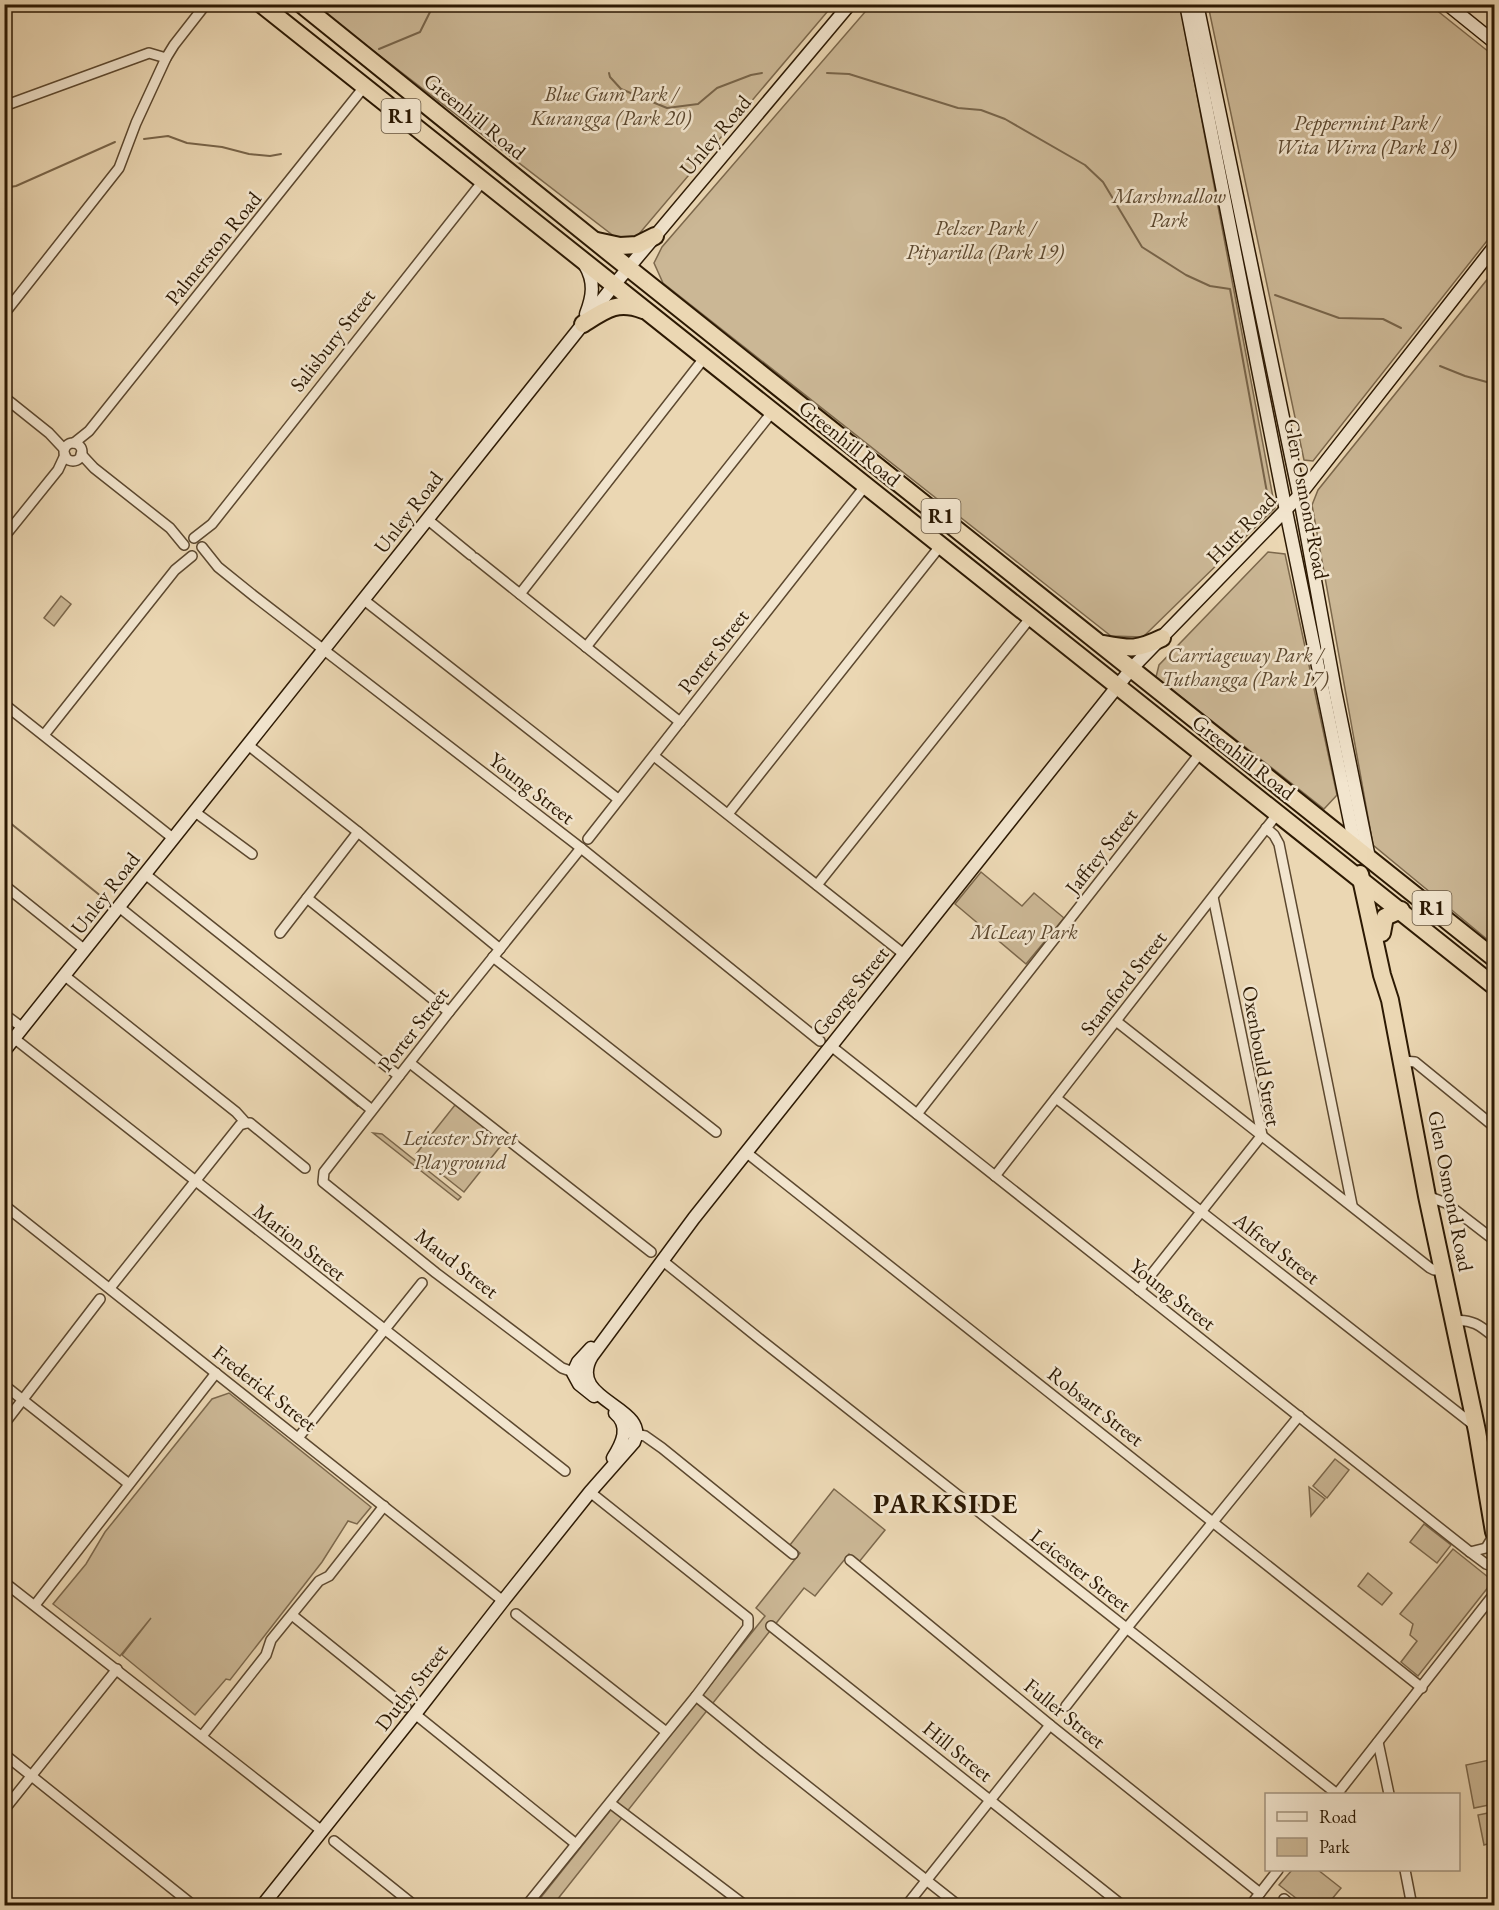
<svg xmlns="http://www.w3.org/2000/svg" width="1499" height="1910" font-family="'EB Garamond',serif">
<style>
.green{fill:#cbb795;stroke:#7c684c;stroke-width:1.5}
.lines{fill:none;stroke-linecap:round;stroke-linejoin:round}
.stream{stroke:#786449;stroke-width:2}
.street-casing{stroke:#5c482f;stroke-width:12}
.secondary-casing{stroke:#2c1903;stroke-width:15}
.highway-casing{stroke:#2c1903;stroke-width:20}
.street{stroke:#f2e5ce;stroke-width:9}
.secondary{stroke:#f2e5ce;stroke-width:12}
.highway{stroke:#ebd7b3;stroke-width:16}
.labels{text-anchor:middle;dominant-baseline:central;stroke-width:5;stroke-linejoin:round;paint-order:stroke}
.shield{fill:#f2e5ce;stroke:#675640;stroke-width:1.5}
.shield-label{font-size:20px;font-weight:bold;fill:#2c1903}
.park-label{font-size:21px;font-style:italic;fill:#5c482f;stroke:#f2e5ce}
.street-label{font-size:21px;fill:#2c1903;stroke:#f2e5ce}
.district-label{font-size:27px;font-weight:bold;letter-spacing:1.5px;fill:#2c1903;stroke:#f2e5ce}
</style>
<rect width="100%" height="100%" fill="#ebd7b3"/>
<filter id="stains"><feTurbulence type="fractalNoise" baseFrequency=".00333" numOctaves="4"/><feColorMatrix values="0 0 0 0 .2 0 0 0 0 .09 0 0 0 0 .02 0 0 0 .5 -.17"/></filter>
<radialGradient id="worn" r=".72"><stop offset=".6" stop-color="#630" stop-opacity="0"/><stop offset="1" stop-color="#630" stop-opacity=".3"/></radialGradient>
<g class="green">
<path d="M314,5H833L633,241L619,240Z"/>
<path d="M871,5H1180L1275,508L1143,637L1111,636L663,283L654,263L662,247Z"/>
<path d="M1208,5H1430L1494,56V232L1313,461L1304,460Z"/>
<path d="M1494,271V945L1373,845L1312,505L1318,490Z"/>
<path d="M1268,552L1285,554L1337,795L1324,809L1156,677L1159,665Z"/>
<path d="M61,596L71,604L54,626L44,618Z"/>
<path d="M981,872L1022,906L1034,893L1064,918L1026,964L955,904Z"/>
<path d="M455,1105L503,1143L464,1192L416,1154Z"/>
<path d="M373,1133L382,1134L461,1197L458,1200Z"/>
<path d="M229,1393L371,1507L357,1524L348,1521L322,1562L230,1680L226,1679L195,1715L122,1655L151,1618L120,1656L53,1604L86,1564L105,1532L212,1399Z"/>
<path d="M1335,1459L1349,1470L1327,1498L1313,1486Z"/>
<path d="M1309,1487L1325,1499L1311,1516Z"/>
<path d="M834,1489L885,1530L859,1562L849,1554L815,1596L804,1588L553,1905L534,1906L765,1616L756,1608L800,1553L790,1545Z"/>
<path d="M1424,1524L1451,1545L1437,1563L1410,1542Z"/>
<path d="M1453,1549L1493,1581L1418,1676L1401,1662L1417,1641L1410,1635L1413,1624L1400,1614Z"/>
<path d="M1368,1573L1392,1593L1382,1605L1358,1586Z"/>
<path d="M1494,1750V1804L1474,1808L1466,1765L1490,1760L1488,1751Z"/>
<path d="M1493,1812L1494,1842L1484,1845L1478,1815Z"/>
<path d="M1292,1870H1318L1341,1888L1327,1905H1305L1279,1885Z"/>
</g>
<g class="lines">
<g class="stream">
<path d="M379,49L420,32L434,4"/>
<path d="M609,73L610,77L621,89L667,108L698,104L717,88L751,75L762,73"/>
<path d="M827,73L849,74L958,108L981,110L1005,119L1085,165L1103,182L1142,247L1186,275L1210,286L1230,289L1270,509"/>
<path d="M144,139L168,136L187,143L222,147L249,154L270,156L281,154"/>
<path d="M4,188L16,186L115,142"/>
<path d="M1275,295L1339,318L1383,319L1401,328"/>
<path d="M1440,366L1465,376L1494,384"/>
<path d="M4,818L107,901"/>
<path d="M263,1028L275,1038"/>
<path d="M285,1046L358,1106"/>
</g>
<defs>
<g id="street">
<path d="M4,106L149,53L166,58"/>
<path d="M4,314L119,168L136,123L166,58L174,45L206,4"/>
<path d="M4,397L49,433L64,449"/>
<path d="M74,443L89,431L364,87"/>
<circle cx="73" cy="452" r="9"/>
<path d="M81,454L94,468L170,528L184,545"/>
<path d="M427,519L471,555"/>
<path d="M4,537L58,470L65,455"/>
<path d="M194,538L212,524L483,181"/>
<path d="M202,547L218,567L254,596L581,848L820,1041"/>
<path d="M475,558L680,722"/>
<path d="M520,594L705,357"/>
<path d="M364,600L618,799"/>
<path d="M586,647L773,411"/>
<path d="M4,704L174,839"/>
<path d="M44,735L175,570L192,556"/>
<path d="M248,745L358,832L500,949"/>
<path d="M654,756L905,955"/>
<path d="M195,812L252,854"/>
<path d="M728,814L941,545"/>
<path d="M1266,828L1274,835L1279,844L1352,1205"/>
<path d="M588,839L866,485"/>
<path d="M145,874L399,1076"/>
<path d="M4,885L85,950"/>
<path d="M817,885L1031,617"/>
<path d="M307,898L449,1012"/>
<path d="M119,907L372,1110"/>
<path d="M280,933L358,832"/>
<path d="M493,957L716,1132"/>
<path d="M65,976L236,1112L246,1123H250L305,1168"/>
<path d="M4,1014L23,1028"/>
<path d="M1116,1021L1430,1268L1434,1270L1443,1269"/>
<path d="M15,1039L565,1471"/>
<path d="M831,1046L1470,1552L1486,1564L1494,1567"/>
<path d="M1403,1061L1415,1062L1491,1124"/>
<path d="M410,1063L651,1252"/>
<path d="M1056,1098L1475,1426"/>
<path d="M917,1114L1201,752"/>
<path d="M747,1153L1422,1688"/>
<path d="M995,1176L1278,813"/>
<path d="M1427,1196L1446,1203L1494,1240"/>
<path d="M4,1205L503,1601"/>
<path d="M663,1261L761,1340L1337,1794"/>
<path d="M110,1288L240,1125L246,1123"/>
<path d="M1139,1290L1262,1135L1213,897"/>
<path d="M1453,1321C1471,1318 1481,1326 1494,1337"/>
<path d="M579,1374L562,1368L436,1273L323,1182L324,1172L449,1012L581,848"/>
<path d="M4,1385L129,1484"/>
<path d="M4,1424L100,1299"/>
<path d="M630,1433L645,1436L662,1448L793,1554"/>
<path d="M298,1438L422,1283"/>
<path d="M1470,1552L1486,1548L1494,1535"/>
<path d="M850,1560L1050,1725L1260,1893"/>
<path d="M4,1582L322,1831"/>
<path d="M35,1605L216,1373"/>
<path d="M516,1614L665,1731"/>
<path d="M292,1615L406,1707"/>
<path d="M771,1626L1123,1906"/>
<path d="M696,1696L763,1751L959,1906"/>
<path d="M1066,1706L1126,1629L1299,1416"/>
<path d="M415,1714L576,1844"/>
<path d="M202,1736L266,1655L271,1640L319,1581L329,1576L384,1506"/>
<path d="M1378,1742L1389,1794"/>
<path d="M4,1754L194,1906"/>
<path d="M1337,1794L1494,1594"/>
<path d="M610,1803L746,1906"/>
<path d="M4,1810L117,1669"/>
<path d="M334,1841L415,1906"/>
<path d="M1405,1870L1412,1906"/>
<path d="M1284,1899L1292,1906"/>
<path d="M526,1906L696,1696L748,1627V1618L590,1492"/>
<path d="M906,1906L1050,1725"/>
<path d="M1250,1906L1278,1870"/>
</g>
<g id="secondary">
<path d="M1186,4L1286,511L1355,846"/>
<path d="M1197,4L1302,509L1335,690L1369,858"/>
<path d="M1447,4L1494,42"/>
<path d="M585,265C595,282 593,296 586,314"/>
<path d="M4,1051L614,285L850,4"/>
<path d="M591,1348L578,1362L573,1373L579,1384L594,1396"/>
<path d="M613,1458C622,1444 631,1426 615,1413"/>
<path d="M262,1906L415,1714L503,1601L590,1492L634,1442C651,1406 565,1401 592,1356L694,1218L1132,668L1299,496L1494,247"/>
</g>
<g id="highway">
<path d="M261,4L1494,986"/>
<path d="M301,4L611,254L1494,958"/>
<path d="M597,241L620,246L637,245L655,236"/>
<path d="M583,324C605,310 617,300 643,310"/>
<path d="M1104,644C1131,649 1137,650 1162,638"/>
<path d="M1360,874L1382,975L1390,1000L1427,1196L1477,1431L1494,1532"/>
<path d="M1382,933L1385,917L1401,910"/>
</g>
</defs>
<use href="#street" class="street-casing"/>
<use href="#secondary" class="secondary-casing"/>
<use href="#highway" class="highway-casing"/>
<use href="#street" class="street"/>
<use href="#secondary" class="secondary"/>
<use href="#highway" class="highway"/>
</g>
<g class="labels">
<g class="shield">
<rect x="381.5" y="99" width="39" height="34" rx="4.5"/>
<rect x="921.5" y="499" width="39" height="34" rx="4.5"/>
<rect x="1412.5" y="891" width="39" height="34" rx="4.5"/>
</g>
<g class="shield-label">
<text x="401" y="116">R1</text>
<text x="941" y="516">R1</text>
<text x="1432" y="908">R1</text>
</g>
<g class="park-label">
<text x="611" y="93">Blue Gum Park /<tspan x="611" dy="24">Kurangga (Park 20)</tspan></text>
<text x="1366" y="122">Peppermint Park /<tspan x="1366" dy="24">Wita Wirra (Park 18)</tspan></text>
<text x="1169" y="195">Marshmallow<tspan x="1169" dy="24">Park</tspan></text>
<text x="985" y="227">Pelzer Park /<tspan x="985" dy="24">Pityarilla (Park 19)</tspan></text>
<text x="1245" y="654">Carriageway Park /<tspan x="1245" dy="24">Tuthangga (Park 17)</tspan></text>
<text x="1024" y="931">McLeay Park</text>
<text x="460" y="1137">Leicester Street<tspan x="460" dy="24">Playground</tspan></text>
</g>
<g class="street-label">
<text transform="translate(475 116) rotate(39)">Greenhill Road</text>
<text transform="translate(715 135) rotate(-50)">Unley Road</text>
<text transform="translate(213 248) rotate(-51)">Palmerston Road</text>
<text transform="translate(332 340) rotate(-52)">Salisbury Street</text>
<text transform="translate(850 443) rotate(39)">Greenhill Road</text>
<text transform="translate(1307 499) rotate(79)">Glen Osmond Road</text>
<text transform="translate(408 512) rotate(-52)">Unley Road</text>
<text transform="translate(1241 528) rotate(-46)">Hutt Road</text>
<text transform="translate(713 651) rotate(-52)">Porter Street</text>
<text transform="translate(1244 757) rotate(38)">Greenhill Road</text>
<text transform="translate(532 788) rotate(38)">Young Street</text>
<text transform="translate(1101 851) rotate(-52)">Jaffrey Street</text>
<text transform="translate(105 893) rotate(-52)">Unley Road</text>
<text transform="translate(1123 983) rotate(-52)">Stamford Street</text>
<text transform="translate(850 991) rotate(-51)">George Street</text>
<text transform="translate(413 1029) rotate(-52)">Porter Street</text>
<text transform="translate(1262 1056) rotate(80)">Oxenbould Street</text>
<text transform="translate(1451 1191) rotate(79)">Glen Osmond Road</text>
<text transform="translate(300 1242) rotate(38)">Marion Street</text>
<text transform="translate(1277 1248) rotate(38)">Alfred Street</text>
<text transform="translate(457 1263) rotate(38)">Maud Street</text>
<text transform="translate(1173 1294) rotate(38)">Young Street</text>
<text transform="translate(265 1388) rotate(38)">Frederick Street</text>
<text transform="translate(1096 1406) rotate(38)">Robsart Street</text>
<text transform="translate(1081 1570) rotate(38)">Leicester Street</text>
<text transform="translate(411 1687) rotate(-52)">Duthy Street</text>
<text transform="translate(1065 1713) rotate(39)">Fuller Street</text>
<text transform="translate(958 1751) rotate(39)">Hill Street</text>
</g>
<g class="district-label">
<text x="946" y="1503">PARKSIDE</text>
</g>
</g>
<rect width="1499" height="1910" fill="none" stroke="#ebd7b3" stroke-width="24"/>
<rect x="6" y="6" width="1487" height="1898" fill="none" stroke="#2c1903" stroke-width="3"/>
<rect x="12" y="12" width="1475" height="1886" fill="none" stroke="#2c1903" stroke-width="1.5"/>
<rect x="1265" y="1793" width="195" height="78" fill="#f2e5ce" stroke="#a3937d" stroke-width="1.5"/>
<rect x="1277" y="1812" width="30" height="9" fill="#f2e5ce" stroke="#a3937d" stroke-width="1.5"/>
<text x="1319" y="1823" font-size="18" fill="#2c1903">Road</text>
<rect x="1277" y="1838" width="30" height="18" fill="#cbb795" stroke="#a3937d" stroke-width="1.5"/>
<text x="1319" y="1853" font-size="18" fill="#2c1903">Park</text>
<rect width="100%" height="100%" filter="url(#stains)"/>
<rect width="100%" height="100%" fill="url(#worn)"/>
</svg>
